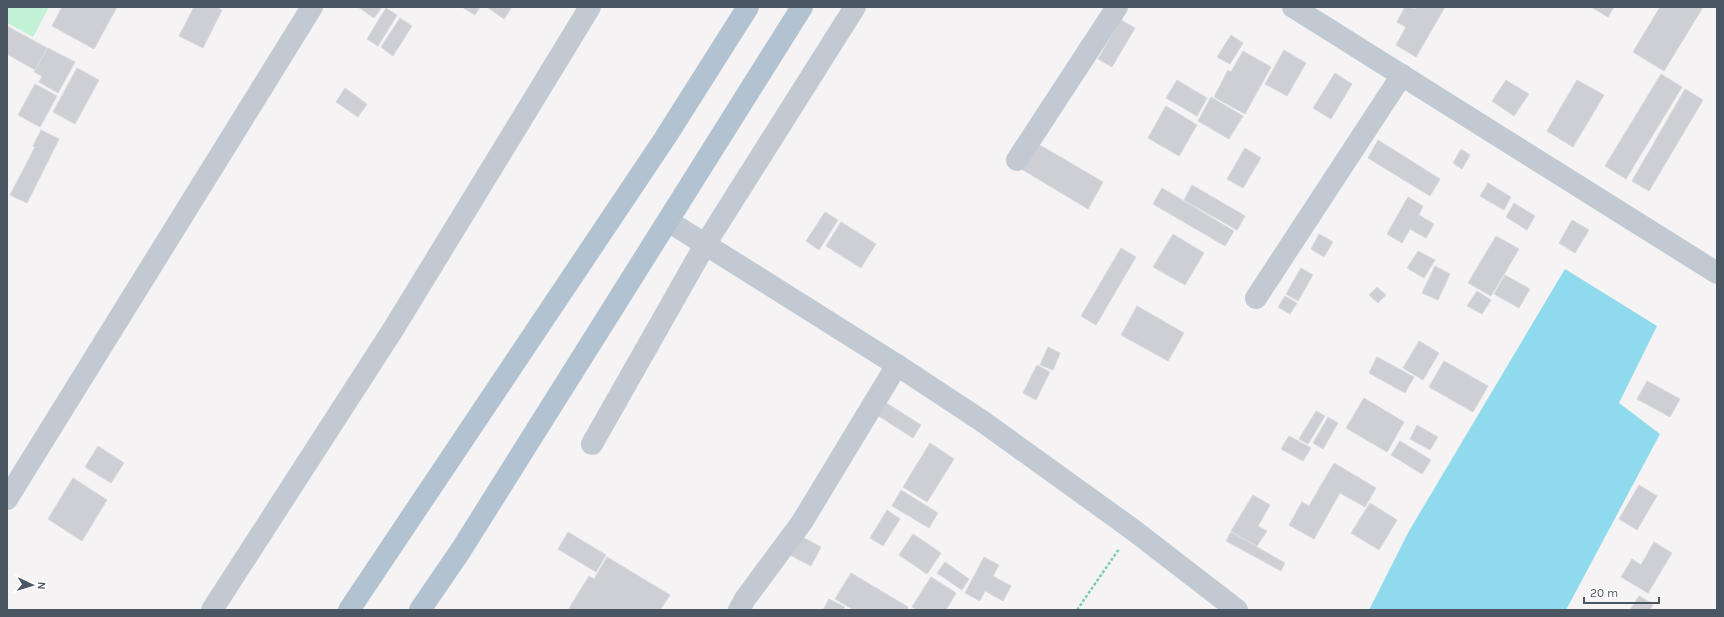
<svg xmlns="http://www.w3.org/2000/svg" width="1724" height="617" font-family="Karla,sans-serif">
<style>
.green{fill:#c3f1d5}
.water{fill:#90daee}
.building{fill:#cdcfd5;stroke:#d7d9de}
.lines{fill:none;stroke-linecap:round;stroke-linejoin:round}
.path{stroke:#7ad0a6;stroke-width:2.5;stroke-dasharray:3 2;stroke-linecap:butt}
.minor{stroke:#c1cad2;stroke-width:22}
.major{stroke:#b3c2d1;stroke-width:22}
</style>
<rect width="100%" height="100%" fill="#f5f3f3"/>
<path class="green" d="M7,7H49L33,37L7,23Z"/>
<path class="water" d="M1565,269L1657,326L1619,403L1660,434L1566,610H1369L1409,531Z"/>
<g class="building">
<path d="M62,7H117L94,49L52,26Z"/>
<path d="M194,7H216L222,10L203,48L179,36Z"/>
<path d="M358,7H382L374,18Z"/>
<path d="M462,7H480L475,15Z"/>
<path d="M487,7H512L504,19Z"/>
<path d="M1405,7L1415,9L1417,7H1445L1416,57L1396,45L1406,27L1397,22Z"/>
<path d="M1591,7H1614L1608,17Z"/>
<path d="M1660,7H1703L1664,71L1633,52Z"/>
<path d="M386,8L397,15L378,46L367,39Z"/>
<path d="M400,18L412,26L393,56L381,47Z"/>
<path d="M1121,20L1135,28L1112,67L1098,59Z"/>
<path d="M7,26L47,48L35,70L7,54Z"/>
<path d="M1231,35L1243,43L1230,64L1217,57Z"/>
<path d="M48,48L75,62L58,93L39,82L42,76L34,72Z"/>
<path d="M1284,50L1306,63L1287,96L1265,84Z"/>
<path d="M1243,51L1271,67L1245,114L1214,97L1228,70L1231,72Z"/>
<path d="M77,68L99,80L75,124L53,112Z"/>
<path d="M1335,73L1352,84L1331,119L1313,108Z"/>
<path d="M1661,74L1682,87L1626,179L1605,166Z"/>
<path d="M1177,80L1207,98L1197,116L1166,98Z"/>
<path d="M1506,80L1529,94L1514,116L1492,101Z"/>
<path d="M1577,80L1604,95L1573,147L1547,131Z"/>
<path d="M35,84L57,96L40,127L18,115Z"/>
<path d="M345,88L367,104L358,117L336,102Z"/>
<path d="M1685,89L1703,100L1649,191L1632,181Z"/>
<path d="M1211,97L1243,116L1229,139L1198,121Z"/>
<path d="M1166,106L1197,125L1179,156L1148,138Z"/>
<path d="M41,130L59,139L27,203L10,195L35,147L33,146Z"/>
<path d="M1378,140L1440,179L1430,196L1368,158Z"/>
<path d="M1033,141L1103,182L1088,209L1018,167Z"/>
<path d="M1245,148L1261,158L1243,188L1227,179Z"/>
<path d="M1461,149L1470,155L1462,169L1453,163Z"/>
<path d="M1488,183L1511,197L1504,210L1480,196Z"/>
<path d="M1192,185L1245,216L1237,230L1184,200Z"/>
<path d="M1162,188L1234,231L1225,246L1153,204Z"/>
<path d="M1408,197L1423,206L1419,215L1434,224L1426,238L1410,229L1402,243L1387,234Z"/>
<path d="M1514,203L1535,216L1527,230L1506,217Z"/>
<path d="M825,212L838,220L819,250L806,241Z"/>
<path d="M1572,220L1589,230L1575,253L1559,243Z"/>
<path d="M841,222L876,244L861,268L826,246Z"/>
<path d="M1173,234L1204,253L1185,285L1153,267Z"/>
<path d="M1319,234L1333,242L1324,257L1311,249Z"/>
<path d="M1496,236L1519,249L1491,296L1468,283Z"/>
<path d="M1121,248L1136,257L1096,325L1081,316Z"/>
<path d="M1418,251L1435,260L1424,278L1407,268Z"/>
<path d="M1435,266L1450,274L1438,300L1422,293Z"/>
<path d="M1301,268L1313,275L1298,301L1286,294Z"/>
<path d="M1505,275L1530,289L1519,308L1494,294Z"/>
<path d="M1377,287L1386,295L1378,303L1369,295Z"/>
<path d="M1477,291L1491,300L1482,314L1467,306Z"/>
<path d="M1285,296L1297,303L1290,314L1278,307Z"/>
<path d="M1137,306L1184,333L1168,361L1121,335Z"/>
<path d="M1419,341L1439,353L1423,380L1403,368Z"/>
<path d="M1048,347L1060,353L1053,370L1040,365Z"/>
<path d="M1377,357L1414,377L1405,393L1369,373Z"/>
<path d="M1444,361L1488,386L1473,412L1429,387Z"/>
<path d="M1037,365L1050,372L1036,400L1023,393Z"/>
<path d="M1647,381L1680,399L1670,417L1637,399Z"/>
<path d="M1364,398L1404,422L1387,452L1346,428Z"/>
<path d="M885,402L921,425L913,438L877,415Z"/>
<path d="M1316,411L1325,416L1308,444L1299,439Z"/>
<path d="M1328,417L1338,423L1323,449L1313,443Z"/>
<path d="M1417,425L1438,437L1430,450L1410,439Z"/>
<path d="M1289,436L1311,448L1303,461L1281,449Z"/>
<path d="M1400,441L1431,460L1422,474L1391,455Z"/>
<path d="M930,443L954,459L927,502L903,487Z"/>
<path d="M98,446L124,463L111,483L85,467Z"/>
<path d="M1334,463L1376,488L1365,507L1340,493L1314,539L1289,525L1302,502L1309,506Z"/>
<path d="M73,478L107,500L82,541L48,519Z"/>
<path d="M1639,485L1657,496L1637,530L1619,519Z"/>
<path d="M901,490L938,513L929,528L892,506Z"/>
<path d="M1253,495L1270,505L1258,526L1267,531L1257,546L1231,531Z"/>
<path d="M1370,503L1397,520L1379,550L1351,533Z"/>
<path d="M887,510L900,519L883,546L870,538Z"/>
<path d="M568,532L606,555L596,572L558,549Z"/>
<path d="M1231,532L1285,563L1281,571L1226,541Z"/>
<path d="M797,534L821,547L811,566L786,553Z"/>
<path d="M913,534L941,553L927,574L899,555Z"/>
<path d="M1654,542L1672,553L1648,593L1621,577L1632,559L1641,565Z"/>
<path d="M607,557L670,595L660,610H568L589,576L594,579Z"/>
<path d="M984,557L999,565L993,576L1011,586L1003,601L985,591L980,601L965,593Z"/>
<path d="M945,562L969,579L962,590L937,573Z"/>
<path d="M851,573L908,607L907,610H854L835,599Z"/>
<path d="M931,577L956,593L946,610H917L912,607Z"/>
<path d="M1639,596L1653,604L1650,610H1630Z"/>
<path d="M829,599L845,607L843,610H823Z"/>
</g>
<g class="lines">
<path class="path" d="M1077,610L1119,549"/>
<g class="minor">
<path d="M1293,7L1717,273"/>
<path d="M1017,160L1117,7"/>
<path d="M668,221L897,365L982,421L1132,529L1237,610"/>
<path d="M1256,298L1402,75"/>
<path d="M592,444L706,243L855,7"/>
<path d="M7,499L312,7"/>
<path d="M212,610L394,328L590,7"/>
<path d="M739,610L745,599L802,522L897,365"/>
</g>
<g class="major">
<path d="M349,610L665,138L748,7"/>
<path d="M420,610L461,550L802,7"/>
</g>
</g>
<rect width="1724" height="617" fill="none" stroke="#4a5661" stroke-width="16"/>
<g transform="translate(32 585) rotate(94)" stroke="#ffffff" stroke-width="3" paint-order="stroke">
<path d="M0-3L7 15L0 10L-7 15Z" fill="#4a5661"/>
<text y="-6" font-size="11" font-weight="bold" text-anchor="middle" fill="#4a5661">N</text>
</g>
<path d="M1584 597v6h75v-6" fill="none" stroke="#4a5661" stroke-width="2"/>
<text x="1590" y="597" font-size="12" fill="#4a5661" stroke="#ffffff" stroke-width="3" paint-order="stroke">20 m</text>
</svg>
